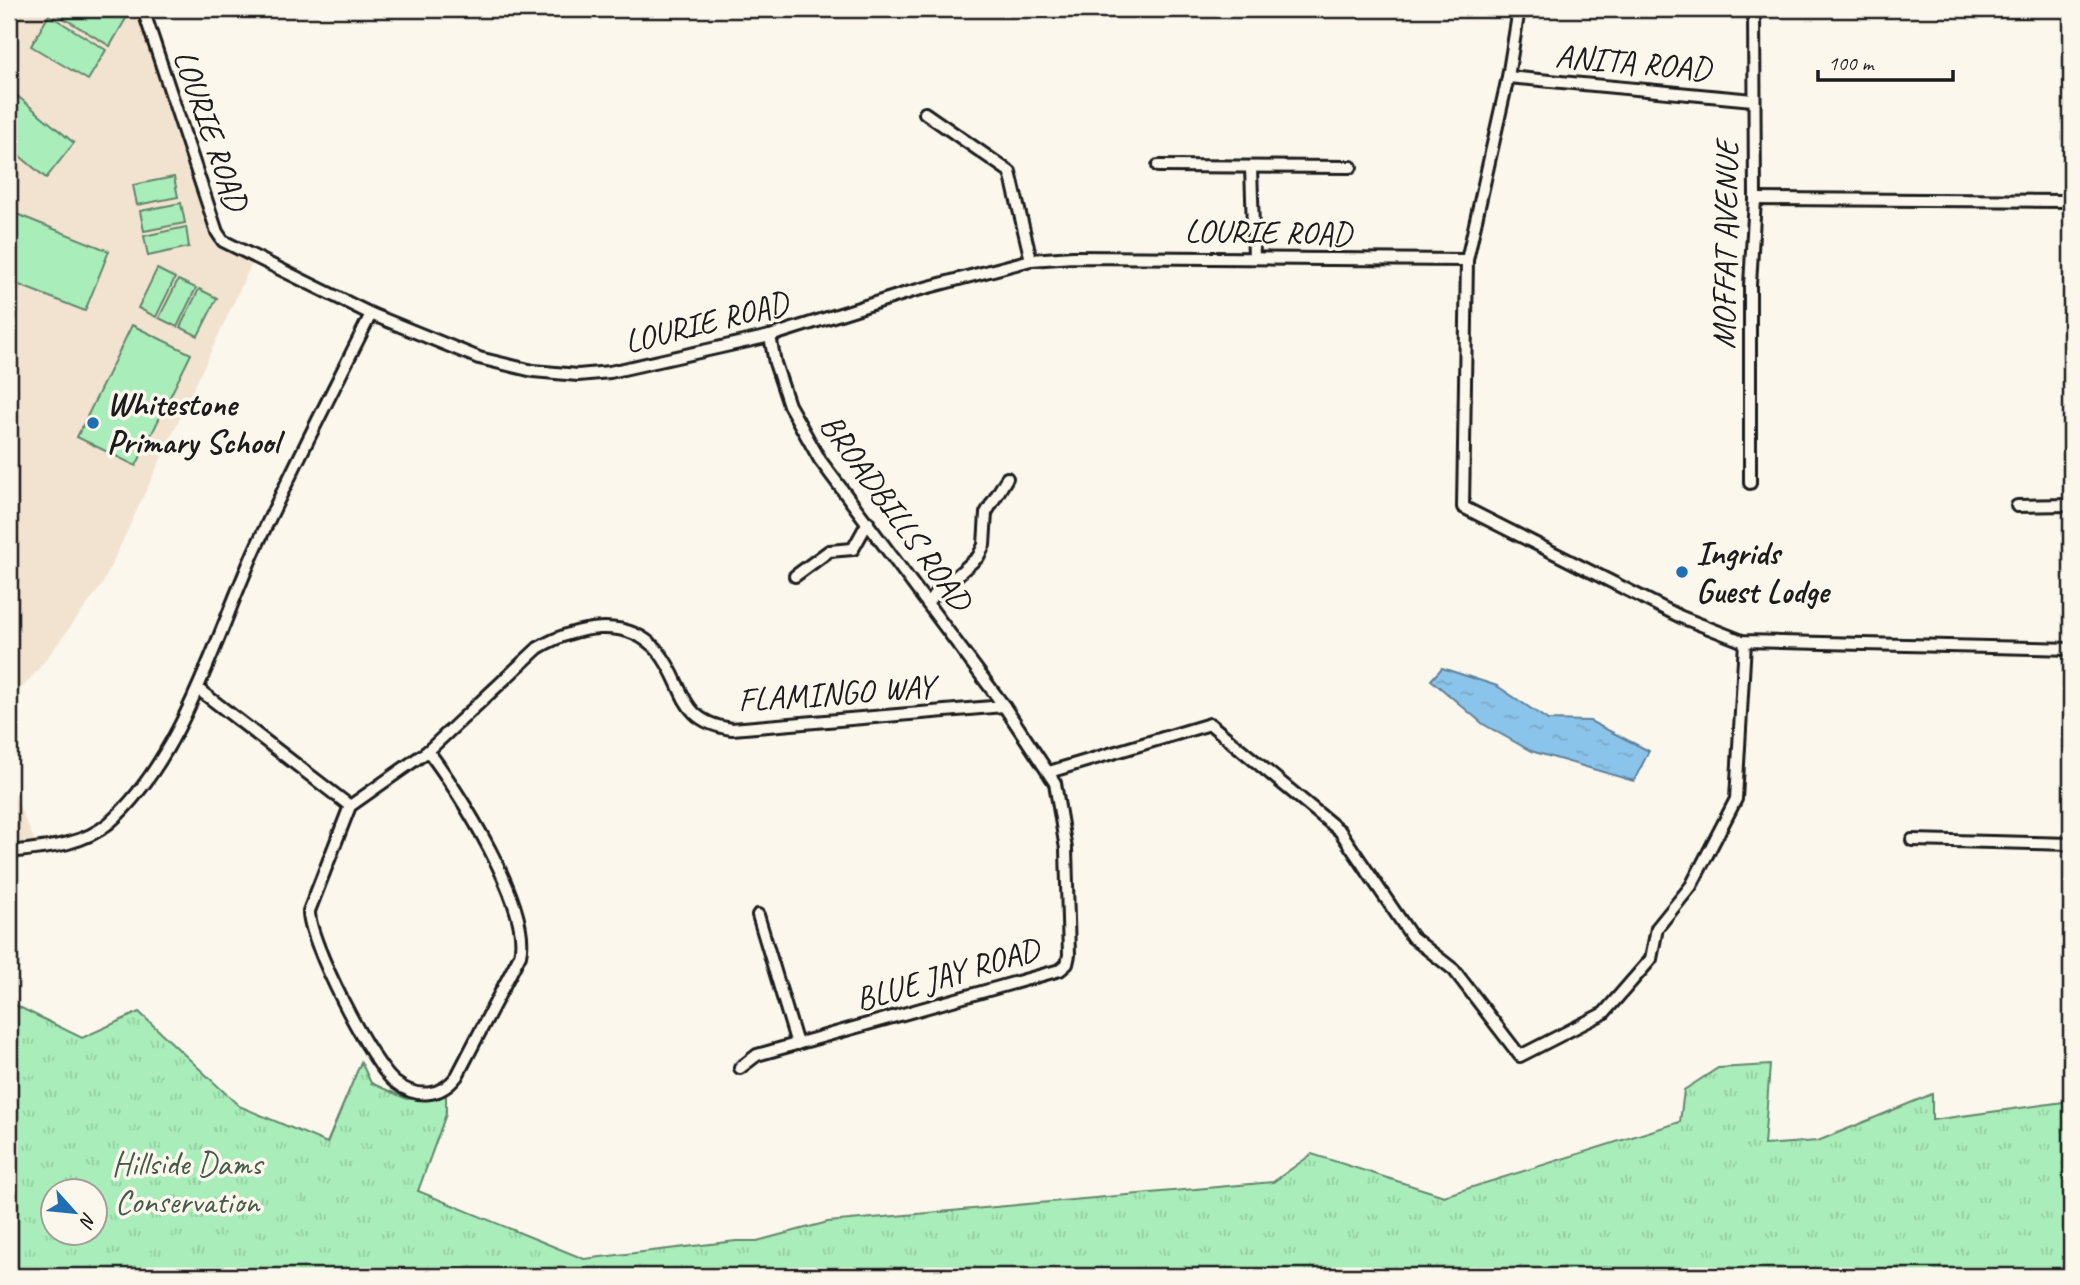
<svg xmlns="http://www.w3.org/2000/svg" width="2080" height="1285" font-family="Caveat,sans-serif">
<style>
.built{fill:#f1e3cf}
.park{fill:url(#park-tufts);stroke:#62856b;stroke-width:2;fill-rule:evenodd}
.pitch{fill:#a9eeba;stroke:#62856b;stroke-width:2}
.water{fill:url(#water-ripples);stroke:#5f8198;stroke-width:2}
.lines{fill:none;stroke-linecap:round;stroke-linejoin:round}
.street-casing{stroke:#1c1c1c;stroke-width:16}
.street{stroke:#fbf7ec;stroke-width:10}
.poi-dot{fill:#1f6fb2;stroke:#fbf7ec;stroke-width:2.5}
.labels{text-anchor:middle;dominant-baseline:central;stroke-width:7;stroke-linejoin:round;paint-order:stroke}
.street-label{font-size:33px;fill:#1c1c1c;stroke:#fbf7ec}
.poi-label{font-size:33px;font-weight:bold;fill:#1c1c1c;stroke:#fbf7ec;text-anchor:start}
.park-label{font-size:33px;fill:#465b4b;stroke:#fbf7ec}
</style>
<defs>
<pattern id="park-tufts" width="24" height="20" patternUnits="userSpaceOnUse" patternTransform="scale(1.75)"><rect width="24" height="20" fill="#a9eeba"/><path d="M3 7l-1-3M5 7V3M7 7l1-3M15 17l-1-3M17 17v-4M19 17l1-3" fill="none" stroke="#91cc9f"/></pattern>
<pattern id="water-ripples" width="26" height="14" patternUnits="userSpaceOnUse" patternTransform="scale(1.75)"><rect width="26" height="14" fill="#8bc4ea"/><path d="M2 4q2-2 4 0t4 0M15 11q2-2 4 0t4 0" fill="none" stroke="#77a8c8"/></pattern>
</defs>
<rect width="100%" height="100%" fill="#fbf7ec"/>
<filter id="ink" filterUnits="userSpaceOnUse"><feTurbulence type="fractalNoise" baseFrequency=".0143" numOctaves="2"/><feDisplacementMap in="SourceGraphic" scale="14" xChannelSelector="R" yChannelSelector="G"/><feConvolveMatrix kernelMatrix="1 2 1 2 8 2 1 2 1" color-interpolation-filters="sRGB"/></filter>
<g filter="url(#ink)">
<g class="built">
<path d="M12,9H135L206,226L222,246L253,261L102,585L37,671L9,702V16Z"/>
<path d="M9,784L38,848L9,852Z"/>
</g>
<path class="park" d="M9,1002L82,1038L139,1012L239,1106L327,1143L361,1062L371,1083L407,1099L437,1098L441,1094L446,1096V1114L418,1191L584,1259L736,1241H757L828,1222L1273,1182L1312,1154L1444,1196L1680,1122L1684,1090L1718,1068L1770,1065L1764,1145L1818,1141L1932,1094V1120L2071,1101V1276H9ZM52,1190H94V1232H52Z"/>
<g class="pitch">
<path d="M54,9H117L128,15L110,46L52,11Z"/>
<path d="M49,15L106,50L88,80L31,46Z"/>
<path d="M9,89L74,143L46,178L9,147Z"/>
<path d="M174,177L178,197L137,205L133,185Z"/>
<path d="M181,203L185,223L144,231L140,211Z"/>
<path d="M9,211L109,251L85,311L9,281Z"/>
<path d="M186,227L189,247L148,256L144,236Z"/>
<path d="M157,269L175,278L156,317L138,308Z"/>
<path d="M178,280L196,288L177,327L159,318Z"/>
<path d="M199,289L217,298L198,336L180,327Z"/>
<path d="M132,325L191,354L136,466L77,437Z"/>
</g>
<path class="water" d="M1442,668L1497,686L1548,720L1590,721L1649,751L1634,781L1531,751L1483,724L1431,680Z"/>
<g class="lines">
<defs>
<g id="street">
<path d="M143,9L217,232L223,241L371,314L479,358L533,371L578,375L610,372L770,336L910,292L1031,260L1073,257L1467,260"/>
<path d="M1519,9L1508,77L1467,260L1463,507L1681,617L1742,641L2071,649"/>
<path d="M1508,77L1753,100"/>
<path d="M925,113L1010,172L1031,260"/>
<path d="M1158,166L1351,167"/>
<path d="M1251,168L1254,257"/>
<path d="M1755,199L2071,201"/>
<path d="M1750,483V285L1755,199L1754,9"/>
<path d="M2017,506L2071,505"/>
<path d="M795,576L829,551L853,549L868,522"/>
<path d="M928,601L978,557L984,545L986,513L1007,478"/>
<path d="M198,689L350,806"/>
<path d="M428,751C458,790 532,907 520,955L457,1076C441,1097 417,1099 396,1083C372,1066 308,940 309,911L350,806Z"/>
<path d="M428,751L538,648C574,627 626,615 658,651C687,686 676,721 732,729L1004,706"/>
<path d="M1049,772L1210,724L1340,831L1412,937L1454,970L1520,1056L1604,1013L1651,959L1657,928L1691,886L1736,799L1745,642"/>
<path d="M1912,840L2071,844"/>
<path d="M9,852C43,848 82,846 109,823C184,757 217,631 258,543C294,466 333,390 371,314"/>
<path d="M758,915L797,1044"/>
<path d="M740,1068L757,1055L1060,970L1067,964L1069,955L1066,849L1055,783L1004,706L820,460L789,405L775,363L770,336"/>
</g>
</defs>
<use href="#street" class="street-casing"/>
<use href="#street" class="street"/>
</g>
</g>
<g class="poi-dot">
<circle cx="93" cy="423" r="7"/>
<circle cx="1682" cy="572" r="7"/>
</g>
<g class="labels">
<g class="street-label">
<text transform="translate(1633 62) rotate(5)">ANITA ROAD</text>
<text transform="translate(211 130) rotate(71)">LOURIE ROAD</text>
<text transform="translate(1268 232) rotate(1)">LOURIE ROAD</text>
<text transform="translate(1725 245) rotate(-89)">MOFFAT AVENUE</text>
<text transform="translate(706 322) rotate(-14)">LOURIE ROAD</text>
<text transform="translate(896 512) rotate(54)">BROADBILLS ROAD</text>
<text transform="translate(836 693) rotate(-4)">FLAMINGO WAY</text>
<text transform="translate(947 974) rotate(-16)">BLUE JAY ROAD</text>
</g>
<g class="poi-label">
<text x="107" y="404">Whitestone<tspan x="107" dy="38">Primary School</tspan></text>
<text x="1696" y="553">Ingrids<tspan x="1696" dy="38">Guest Lodge</tspan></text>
</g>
<g class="park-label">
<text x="187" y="1164">Hillside Dams<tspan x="187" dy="38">Conservation</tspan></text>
</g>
</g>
<rect width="2080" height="1285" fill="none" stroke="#fbf7ec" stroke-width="35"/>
<rect x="18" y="18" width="2045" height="1250" fill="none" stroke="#1c1c1c" stroke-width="2.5" filter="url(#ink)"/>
<g transform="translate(74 1212) rotate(117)"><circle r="33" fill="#fbf7ec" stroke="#a29f99" stroke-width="2"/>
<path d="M0-5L12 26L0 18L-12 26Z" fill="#1f6fb2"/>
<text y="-10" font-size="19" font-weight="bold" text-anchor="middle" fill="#1c1c1c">N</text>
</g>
<path d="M1818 70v10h135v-10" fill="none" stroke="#1c1c1c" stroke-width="3.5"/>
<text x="1828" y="70" font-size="21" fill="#1c1c1c" stroke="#fbf7ec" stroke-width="5" paint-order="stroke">100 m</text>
</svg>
